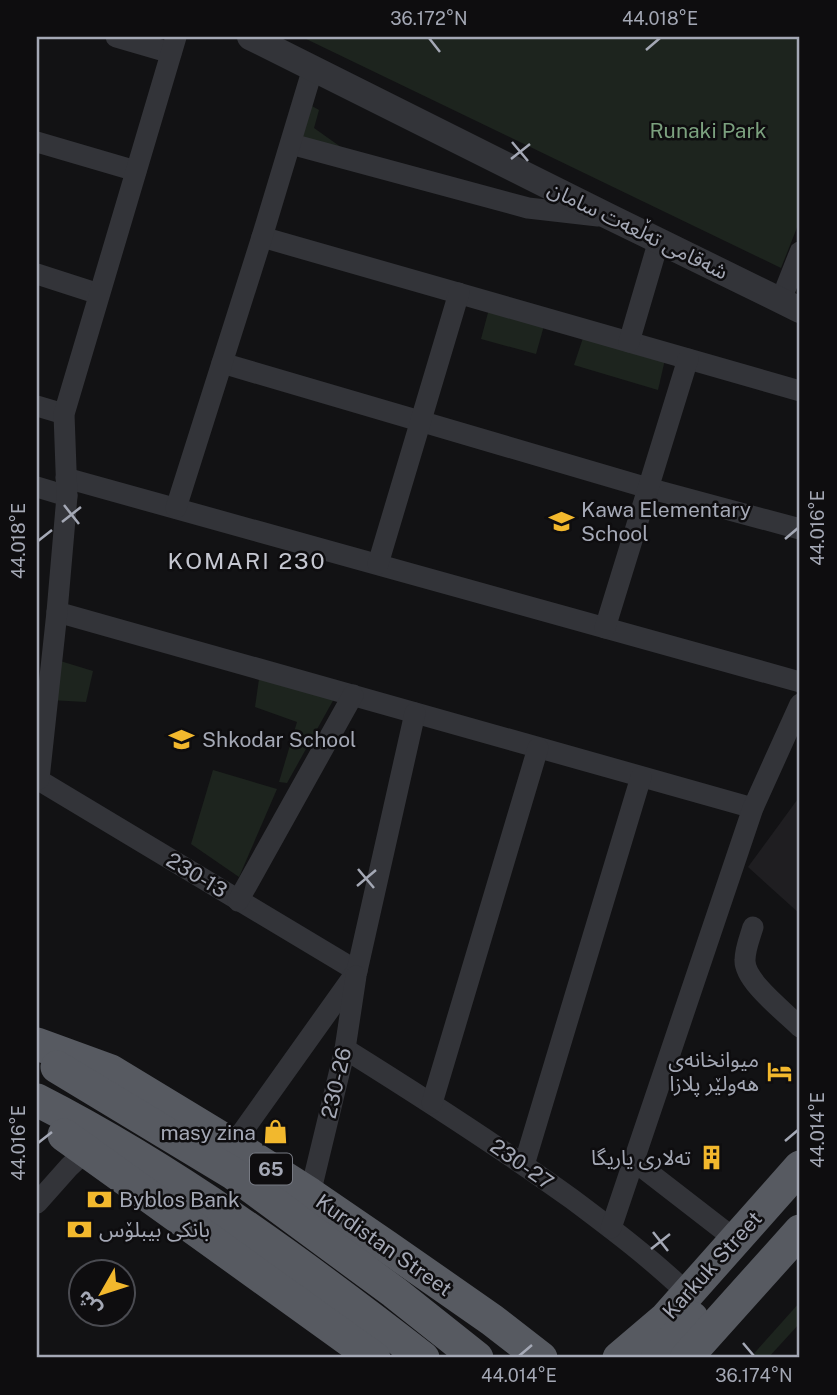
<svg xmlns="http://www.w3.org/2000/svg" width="837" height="1395" font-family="'Public Sans','Noto Sans Arabic',sans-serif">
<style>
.built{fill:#1f1e21}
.green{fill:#1d241e}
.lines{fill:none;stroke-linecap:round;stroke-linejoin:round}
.minor{stroke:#333439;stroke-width:21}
.tertiary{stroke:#333439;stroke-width:26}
.trunk{stroke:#575a61;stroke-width:33}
.ticks{fill:none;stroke:#a4a8b5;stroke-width:2.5}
.labels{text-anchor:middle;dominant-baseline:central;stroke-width:5;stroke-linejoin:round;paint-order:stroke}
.shield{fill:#0e0d0f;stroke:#777a83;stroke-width:2}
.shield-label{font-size:19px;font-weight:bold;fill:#a4a8b5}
.park-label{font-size:21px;fill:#7ba07e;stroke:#0e0d0f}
.street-label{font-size:21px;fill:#a4a8b5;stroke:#0e0d0f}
.poi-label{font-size:21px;fill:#a4a8b5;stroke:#0e0d0f;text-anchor:start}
.neighbourhood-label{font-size:23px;letter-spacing:2px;fill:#c5c7d1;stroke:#0e0d0f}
.neatline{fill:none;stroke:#a4a8b5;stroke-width:2.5}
.ticks-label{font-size:18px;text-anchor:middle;fill:#a4a8b5}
</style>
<rect width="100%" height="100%" fill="#121214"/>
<path class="built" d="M800,796V914L748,867Z"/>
<g class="green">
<path d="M302,37H800V220L781,268Z"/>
<path d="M310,105L319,110L314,128L345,150L302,138Z"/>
<path d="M489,309L545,322L536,354L481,339Z"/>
<path d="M584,335L666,355L658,390L574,365Z"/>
<path d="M57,660L93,671L86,702L50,700Z"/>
<path d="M259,679L335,697L287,783L279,782L297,722L255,707Z"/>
<path d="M213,770L277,789L239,877L191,844Z"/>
<path d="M800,1302V1323L768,1358H750Z"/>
</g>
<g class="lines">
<g class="minor">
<path d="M116,37L171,53"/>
<path d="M37,142L136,171"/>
<path d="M291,144L528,208L598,216"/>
<path d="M262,237L800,391"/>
<path d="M37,274L99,294"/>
<path d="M781,300L800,252"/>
<path d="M629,342L659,240"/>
<path d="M222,363L648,488L800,529"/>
<path d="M37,406L64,414"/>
<path d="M66,478L800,682"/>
<path d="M37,487L67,496"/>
<path d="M176,508L262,237L313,68"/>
<path d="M378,564L459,293"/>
<path d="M57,612L753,808"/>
<path d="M605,628L688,359"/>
<path d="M37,779L357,971"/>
<path d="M39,779L57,612L67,496L64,414L176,37"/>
<path d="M238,901L353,695"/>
<path d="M753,927C750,937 745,949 745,960C744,981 785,1012 800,1027"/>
<path d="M345,1049C422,1097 498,1146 572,1199C612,1229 652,1259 688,1294"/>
<path d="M432,1103L538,748"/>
<path d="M233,1145L357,971L415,713"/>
<path d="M634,1161L736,1240"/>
<path d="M524,1165L641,777"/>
<path d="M310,1194L345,1049L356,976"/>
<path d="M37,1203L69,1167L86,1151"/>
<path d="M611,1228L753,808L800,704"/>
</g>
<path class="tertiary" d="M250,37L610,217L800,310"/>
<g class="trunk">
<path d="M37,1044L111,1071L233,1145L310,1194L386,1246L492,1320L541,1358"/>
<path d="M57,1067L234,1174L394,1292L477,1358"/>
<path d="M37,1100C174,1170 302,1264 423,1358"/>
<path d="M64,1135L374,1358"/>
<path d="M619,1358L666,1318L800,1167"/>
<path d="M657,1358L692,1318"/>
<path d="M686,1358L800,1231"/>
</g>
</g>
<path class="ticks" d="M429,38L440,52M646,50L660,38M512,142L528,161M511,159L530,144M64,505L79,524M62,522L81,507M785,539L798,528M38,541L52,530M358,869L374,888M357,886L376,870M785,1141L798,1130M38,1143L52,1132M653,1232L668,1251M651,1249L670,1234M743,1343L754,1356M519,1356L532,1345"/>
<defs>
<symbol id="school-bare" viewBox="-9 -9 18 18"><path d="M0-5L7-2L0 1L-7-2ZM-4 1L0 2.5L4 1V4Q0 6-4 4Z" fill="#f2b82d" stroke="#0e0d0f" stroke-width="2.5" paint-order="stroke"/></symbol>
<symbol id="hotel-bare" viewBox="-9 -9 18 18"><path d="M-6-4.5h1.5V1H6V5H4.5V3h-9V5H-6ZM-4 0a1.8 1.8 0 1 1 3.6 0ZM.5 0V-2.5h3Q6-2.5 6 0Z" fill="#f2b82d" stroke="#0e0d0f" stroke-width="2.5" paint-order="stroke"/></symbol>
<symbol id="shop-bare" viewBox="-9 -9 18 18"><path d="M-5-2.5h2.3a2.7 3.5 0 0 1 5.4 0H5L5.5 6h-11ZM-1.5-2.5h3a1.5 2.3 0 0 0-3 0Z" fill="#f2b82d" stroke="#0e0d0f" stroke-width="2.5" paint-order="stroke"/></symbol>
<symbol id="building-bare" viewBox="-9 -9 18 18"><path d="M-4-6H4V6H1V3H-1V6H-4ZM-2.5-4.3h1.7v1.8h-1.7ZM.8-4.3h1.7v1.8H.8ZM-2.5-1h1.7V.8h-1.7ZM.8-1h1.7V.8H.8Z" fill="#f2b82d" stroke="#0e0d0f" stroke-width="2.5" paint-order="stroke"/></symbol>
<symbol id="bank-bare" viewBox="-9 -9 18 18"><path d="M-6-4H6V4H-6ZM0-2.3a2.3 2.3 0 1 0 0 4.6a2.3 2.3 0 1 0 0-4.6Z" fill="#f2b82d" stroke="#0e0d0f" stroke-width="2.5" paint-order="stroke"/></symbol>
</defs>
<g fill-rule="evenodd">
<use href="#school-bare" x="544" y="504" width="35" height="35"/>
<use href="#school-bare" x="164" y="722" width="35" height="35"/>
<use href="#hotel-bare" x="762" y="1054" width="35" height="35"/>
<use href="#shop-bare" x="258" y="1114" width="35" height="35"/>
<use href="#building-bare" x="694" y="1140" width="35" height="35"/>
<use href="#bank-bare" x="82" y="1182" width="35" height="35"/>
<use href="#bank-bare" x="62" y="1212" width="35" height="35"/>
</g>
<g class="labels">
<rect class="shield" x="250" y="1153.5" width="42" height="31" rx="5"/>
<g class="shield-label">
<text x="271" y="1169">65</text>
</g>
<g class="park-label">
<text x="708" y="130">Runaki Park</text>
</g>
<g class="street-label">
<text transform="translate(638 230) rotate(26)">شەقامی تەڵعەت سامان</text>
<text transform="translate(197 875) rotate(31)">230-13</text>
<text transform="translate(336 1083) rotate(-77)">230-26</text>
<text transform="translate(522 1164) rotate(35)">230-27</text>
<text transform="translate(384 1245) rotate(35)">Kurdistan Street</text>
<text transform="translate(712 1265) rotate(-48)">Karkuk Street</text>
</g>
<g class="poi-label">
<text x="581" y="509">Kawa Elementary<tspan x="581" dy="24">School</tspan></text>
<text x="202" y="739">Shkodar School</text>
<text x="759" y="1059" text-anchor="end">میوانخانەی<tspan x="759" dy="24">هەولێر پلازا</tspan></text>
<text x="256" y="1132" text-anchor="end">masy zina</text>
<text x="691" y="1157" text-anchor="end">تەلاری یاریگا</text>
<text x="119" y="1199">Byblos Bank</text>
<text x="99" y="1229">بانکی بیبلۆس</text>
</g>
<g class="neighbourhood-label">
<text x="247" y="560">KOMARI 230</text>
</g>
</g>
<rect width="837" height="1395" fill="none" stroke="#0e0d0f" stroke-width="77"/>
<g transform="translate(102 1293) rotate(231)"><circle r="33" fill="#0e0d0f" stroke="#4a4b51" stroke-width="2"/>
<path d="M0-5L12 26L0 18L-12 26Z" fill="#f2b82d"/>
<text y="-10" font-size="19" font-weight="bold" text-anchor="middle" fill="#a4a8b5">ش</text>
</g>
<rect x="38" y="38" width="760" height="1318" class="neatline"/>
<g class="ticks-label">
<text x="429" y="25">36.172°N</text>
<text x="660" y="25">44.018°E</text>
<text transform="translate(818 528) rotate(-90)" y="6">44.016°E</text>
<text transform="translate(19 541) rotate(-90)" y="6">44.018°E</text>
<text transform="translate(818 1130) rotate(-90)" y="6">44.014°E</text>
<text transform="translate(19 1143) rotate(-90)" y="6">44.016°E</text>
<text x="519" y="1382">44.014°E</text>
<text x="754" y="1382">36.174°N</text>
</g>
</svg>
